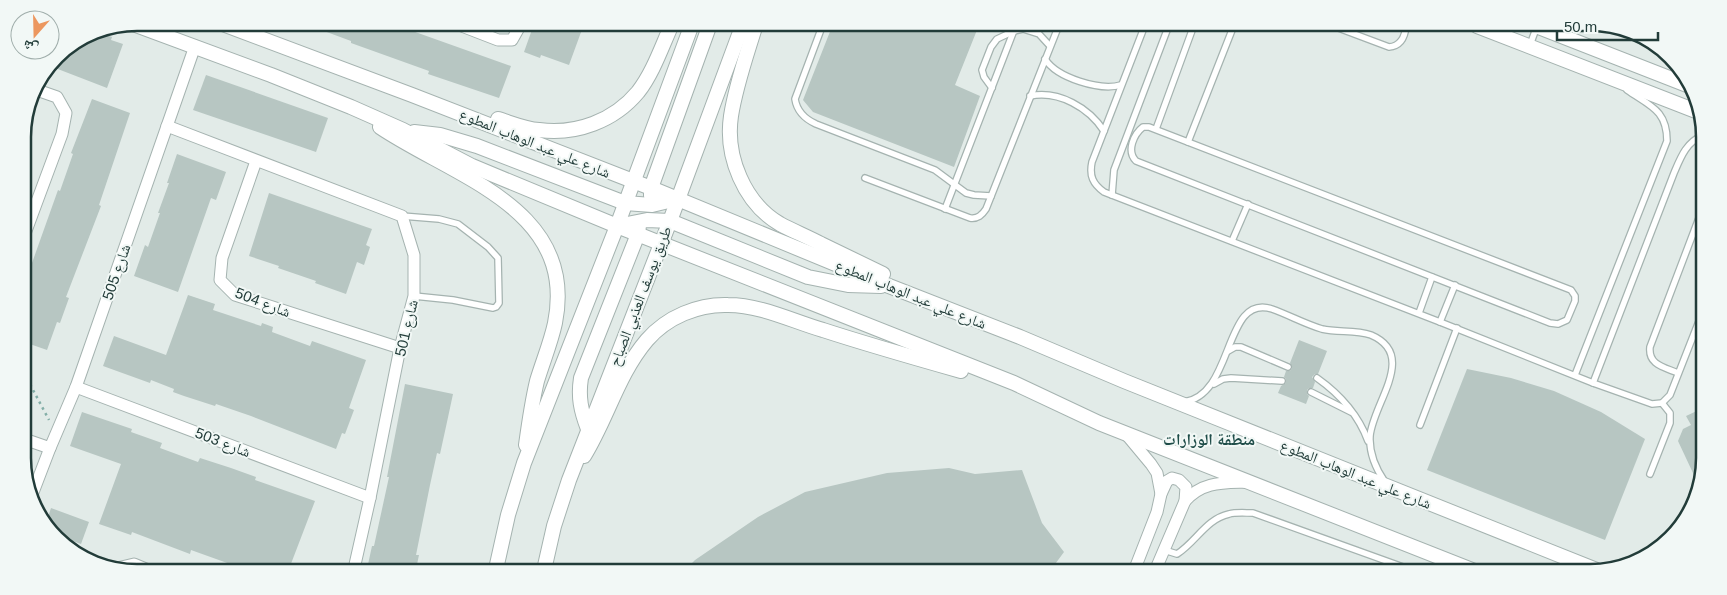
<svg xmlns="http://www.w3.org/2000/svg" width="1727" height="595" font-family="Arial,'Noto Naskh Arabic',sans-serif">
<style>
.building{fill:#b7c6c2}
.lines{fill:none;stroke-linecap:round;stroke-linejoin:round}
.service-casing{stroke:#a5b3b0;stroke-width:8}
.minor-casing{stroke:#a5b3b0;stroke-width:13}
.tertiary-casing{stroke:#a5b3b0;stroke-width:16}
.path{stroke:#83aea7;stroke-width:2.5;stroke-dasharray:2.5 4;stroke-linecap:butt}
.service{stroke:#fff;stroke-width:5.5}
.minor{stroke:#fff;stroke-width:11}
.tertiary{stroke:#fff;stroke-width:14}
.labels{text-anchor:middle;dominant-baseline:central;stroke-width:4;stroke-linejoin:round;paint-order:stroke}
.street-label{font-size:15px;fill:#223c39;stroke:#f2f8f6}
.neighbourhood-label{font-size:16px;font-weight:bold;fill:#1f4d49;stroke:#f2f8f6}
.rim{fill:none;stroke:#223c39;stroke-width:2.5}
</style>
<rect width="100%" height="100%" fill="#e2ebe8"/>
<g class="building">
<path d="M305,23H390L511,66L499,98L428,74L429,71L351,43V41L305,24Z"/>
<path d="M534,24H584L569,65L541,55L540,58L524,52Z"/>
<path d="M833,24L979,25L955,85L980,96L954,167L813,112L803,100Z"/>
<path d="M96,31L112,37L111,40L123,44L107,88L50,66L56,56L85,37L93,40Z"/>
<path d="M206,75L328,118L316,152L193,110Z"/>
<path d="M92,99L130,113L99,205L101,206L66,297L69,298L60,323L57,322L47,350L24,342V291L29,277H27L58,190L60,191L73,154L71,153Z"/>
<path d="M177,154L226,172L216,200L211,198L178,292L134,276L145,245L148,247L160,213H158L169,183H167Z"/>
<path d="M269,193L372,229L366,245L370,247L364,265L357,262L346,294L315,283L316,281L278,268L279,266L249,256Z"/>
<path d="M188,295L215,304L213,310L261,326L262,323L273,327L272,332L310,346L312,341L366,360L349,408L354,410L345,434L342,433L336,449L251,416L216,404L215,406L184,396L173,392L174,389L151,380L150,383L103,366L114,336L166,355Z"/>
<path d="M1299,340L1327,351L1318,374H1315L1312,377L1315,382L1313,388H1309L1307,390V394L1309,396L1306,404L1278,393L1281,386L1286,383V379L1284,377L1286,371H1290L1292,368L1290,363Z"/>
<path d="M1467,369L1511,378L1554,391L1601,412L1645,439L1605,540L1427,470Z"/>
<path d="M405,384L453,394L447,422L440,454L437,453L430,485L416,555H419L416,569H367L372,546H374L389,477H387Z"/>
<path d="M1701,409L1700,487V488L1678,441L1683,429L1691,425L1686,416Z"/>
<path d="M82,412L132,429L131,432L162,443L160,448L198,462L200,458L231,468L256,477L255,480L315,501L289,569H238L229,566L230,564L191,550L190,554L132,532L131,535L99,524L121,464L70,446Z"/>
<path d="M949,468L975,474L1022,470L1042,523L1064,552L1050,571L685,570L695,560L758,517L805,492L887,473Z"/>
<path d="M51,508L89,522L81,544L51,533L46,523Z"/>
</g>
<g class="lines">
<defs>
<g id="service">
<path d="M823,24L795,99C797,112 805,119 816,124L935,170L966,193L974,195L991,196"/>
<path d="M1145,25L1092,162C1089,176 1093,184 1104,192L1440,322L1593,383L1652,404L1662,403L1670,395L1701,316"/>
<path d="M1333,26L1389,47C1401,46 1405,37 1406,26"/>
<path d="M1530,45L1537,26"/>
<path d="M1045,59C1057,78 1100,91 1121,85"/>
<path d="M992,88L984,77L982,70L991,47L997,39L1014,31L1023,29L1039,34L1050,46"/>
<path d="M1030,96C1059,90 1089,108 1104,131"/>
<path d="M1143,127H1149L1571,290L1575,296V301L1567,320L1558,324L1550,323L1136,161C1126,151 1134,134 1143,127Z"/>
<path d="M1156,129L1194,25"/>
<path d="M1188,142L1234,25"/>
<path d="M865,178L970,218C978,219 982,215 986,209L1059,25"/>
<path d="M1112,195L1114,170L1169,25"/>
<path d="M945,209L1016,25"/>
<path d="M402,216L439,219L458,224L488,247L498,258L499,303L496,307L493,308L453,300L414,296"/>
<path d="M1232,241L1248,204"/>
<path d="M1419,313L1432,277"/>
<path d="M1440,322L1455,285"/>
<path d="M1228,351L1235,347H1241L1288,367"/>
<path d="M1678,373C1664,367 1648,365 1650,347L1702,210"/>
<path d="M1575,375L1667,141C1667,110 1650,106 1627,90"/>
<path d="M1317,378C1341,395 1358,414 1368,441"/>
<path d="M1593,383L1674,173C1680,159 1686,142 1702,136"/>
<path d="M1214,384L1223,379L1231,378L1282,381"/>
<path d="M1311,392L1351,412"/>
<path d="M1184,402C1235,395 1223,293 1272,309C1289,315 1305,324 1322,329C1338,333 1355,329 1371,335C1418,355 1373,403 1370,436C1369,452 1376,469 1385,482"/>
<path d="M1420,425L1457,328"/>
<path d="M1650,474L1670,423V413L1662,403"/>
<path d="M1164,550L1177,554C1196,542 1206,519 1229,514C1236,512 1245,513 1253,513L1417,572"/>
</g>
<g id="minor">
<path d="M454,23L498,40H512L521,24"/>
<path d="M167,126L402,216L414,255V296L400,348L370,498L354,569"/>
<path d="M256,161L222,258L220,280L235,295L400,348"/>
<path d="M23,239L62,134L66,113L57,97L34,89"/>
<path d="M76,387L370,498"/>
<path d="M1126,434L1151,464L1157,473L1161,494"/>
<path d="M24,439L50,448"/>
<path d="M32,495L50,448L76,387L195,46"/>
<path d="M1185,501C1203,481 1223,483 1248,482"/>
<path d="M113,569L134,564L146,569"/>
<path d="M1134,571L1157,512L1161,494L1167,481L1172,478L1179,480L1186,487L1185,501L1155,571"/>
</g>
<g id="tertiary">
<path d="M220,23L412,95L651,188L889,286L1020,337L1124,381L1599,571"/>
<path d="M133,24L271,75L351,107L403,130L472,166L617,226L1014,383L1099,423L1477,572"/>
<path d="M756,24C747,54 736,84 731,116C725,156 744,203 780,224C793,231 808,237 821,244C842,254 862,264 883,274"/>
<path d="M1477,26L1701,113"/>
<path d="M1536,26L1687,85"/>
<path d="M498,119C511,123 525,129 539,130C576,135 614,121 638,92C653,73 662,46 672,24"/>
<path d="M380,127C454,177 578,208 555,323C551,342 543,361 537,381C532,402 529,423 526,445"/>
<path d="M414,132L440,135L477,146L625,203L652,205L677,199"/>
<path d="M651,196V188L710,24"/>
<path d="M617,226L647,220L670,221L808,277L848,285L881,286"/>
<path d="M588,429C581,411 578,397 581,378L638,234L639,225"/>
<path d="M584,456C607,419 618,374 647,340C667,317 698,304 728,305C761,305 792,321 823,330C869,345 915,358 961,371"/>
<path d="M496,569L508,515L524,463L617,226L692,24"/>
<path d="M544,570L554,526L569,480L670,221L743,24"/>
</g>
</defs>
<use href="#service" class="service-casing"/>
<use href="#minor" class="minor-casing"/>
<use href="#tertiary" class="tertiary-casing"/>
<path class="path" d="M24,373L49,420"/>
<use href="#service" class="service"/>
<use href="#minor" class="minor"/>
<use href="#tertiary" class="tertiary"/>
</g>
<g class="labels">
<g class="street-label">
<text transform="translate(535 143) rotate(22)">شارع علي عبد الوهاب المطوع</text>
<text transform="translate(116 272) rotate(-71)">شارع 505</text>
<text transform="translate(911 294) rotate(22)">شارع علي عبد الوهاب المطوع</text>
<text transform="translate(640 296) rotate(-69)">طريق يوسف العذبي الصباح</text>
<text transform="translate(263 302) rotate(21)">شارع 504</text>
<text transform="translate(406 328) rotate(-77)">شارع 501</text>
<text transform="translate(223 442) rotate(21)">شارع 503</text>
<text transform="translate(1356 474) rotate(22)">شارع علي عبد الوهاب المطوع</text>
</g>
<g class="neighbourhood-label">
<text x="1209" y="439">منطقة الوزارات</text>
</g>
</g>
<path d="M0 0H1727V595H0ZM137 31H1590A106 106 0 0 1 1696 137V458A106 106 0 0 1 1590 564H137A106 106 0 0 1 31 458V137A106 106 0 0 1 137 31Z" fill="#f2f8f6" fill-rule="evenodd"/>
<path class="rim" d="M137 31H1590A106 106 0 0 1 1696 137V458A106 106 0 0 1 1590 564H137A106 106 0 0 1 31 458V137A106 106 0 0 1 137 31Z"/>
<g transform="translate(35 35) rotate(200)"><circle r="24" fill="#f2f8f6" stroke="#9fadaa"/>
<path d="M0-4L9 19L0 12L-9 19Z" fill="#ec975f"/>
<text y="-8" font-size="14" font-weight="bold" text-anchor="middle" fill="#223c39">ش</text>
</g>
<path d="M1557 32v8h101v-8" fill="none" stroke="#223c39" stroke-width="2.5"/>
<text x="1564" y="32" font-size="15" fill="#223c39" stroke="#f2f8f6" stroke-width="4" paint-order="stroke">50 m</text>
</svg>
